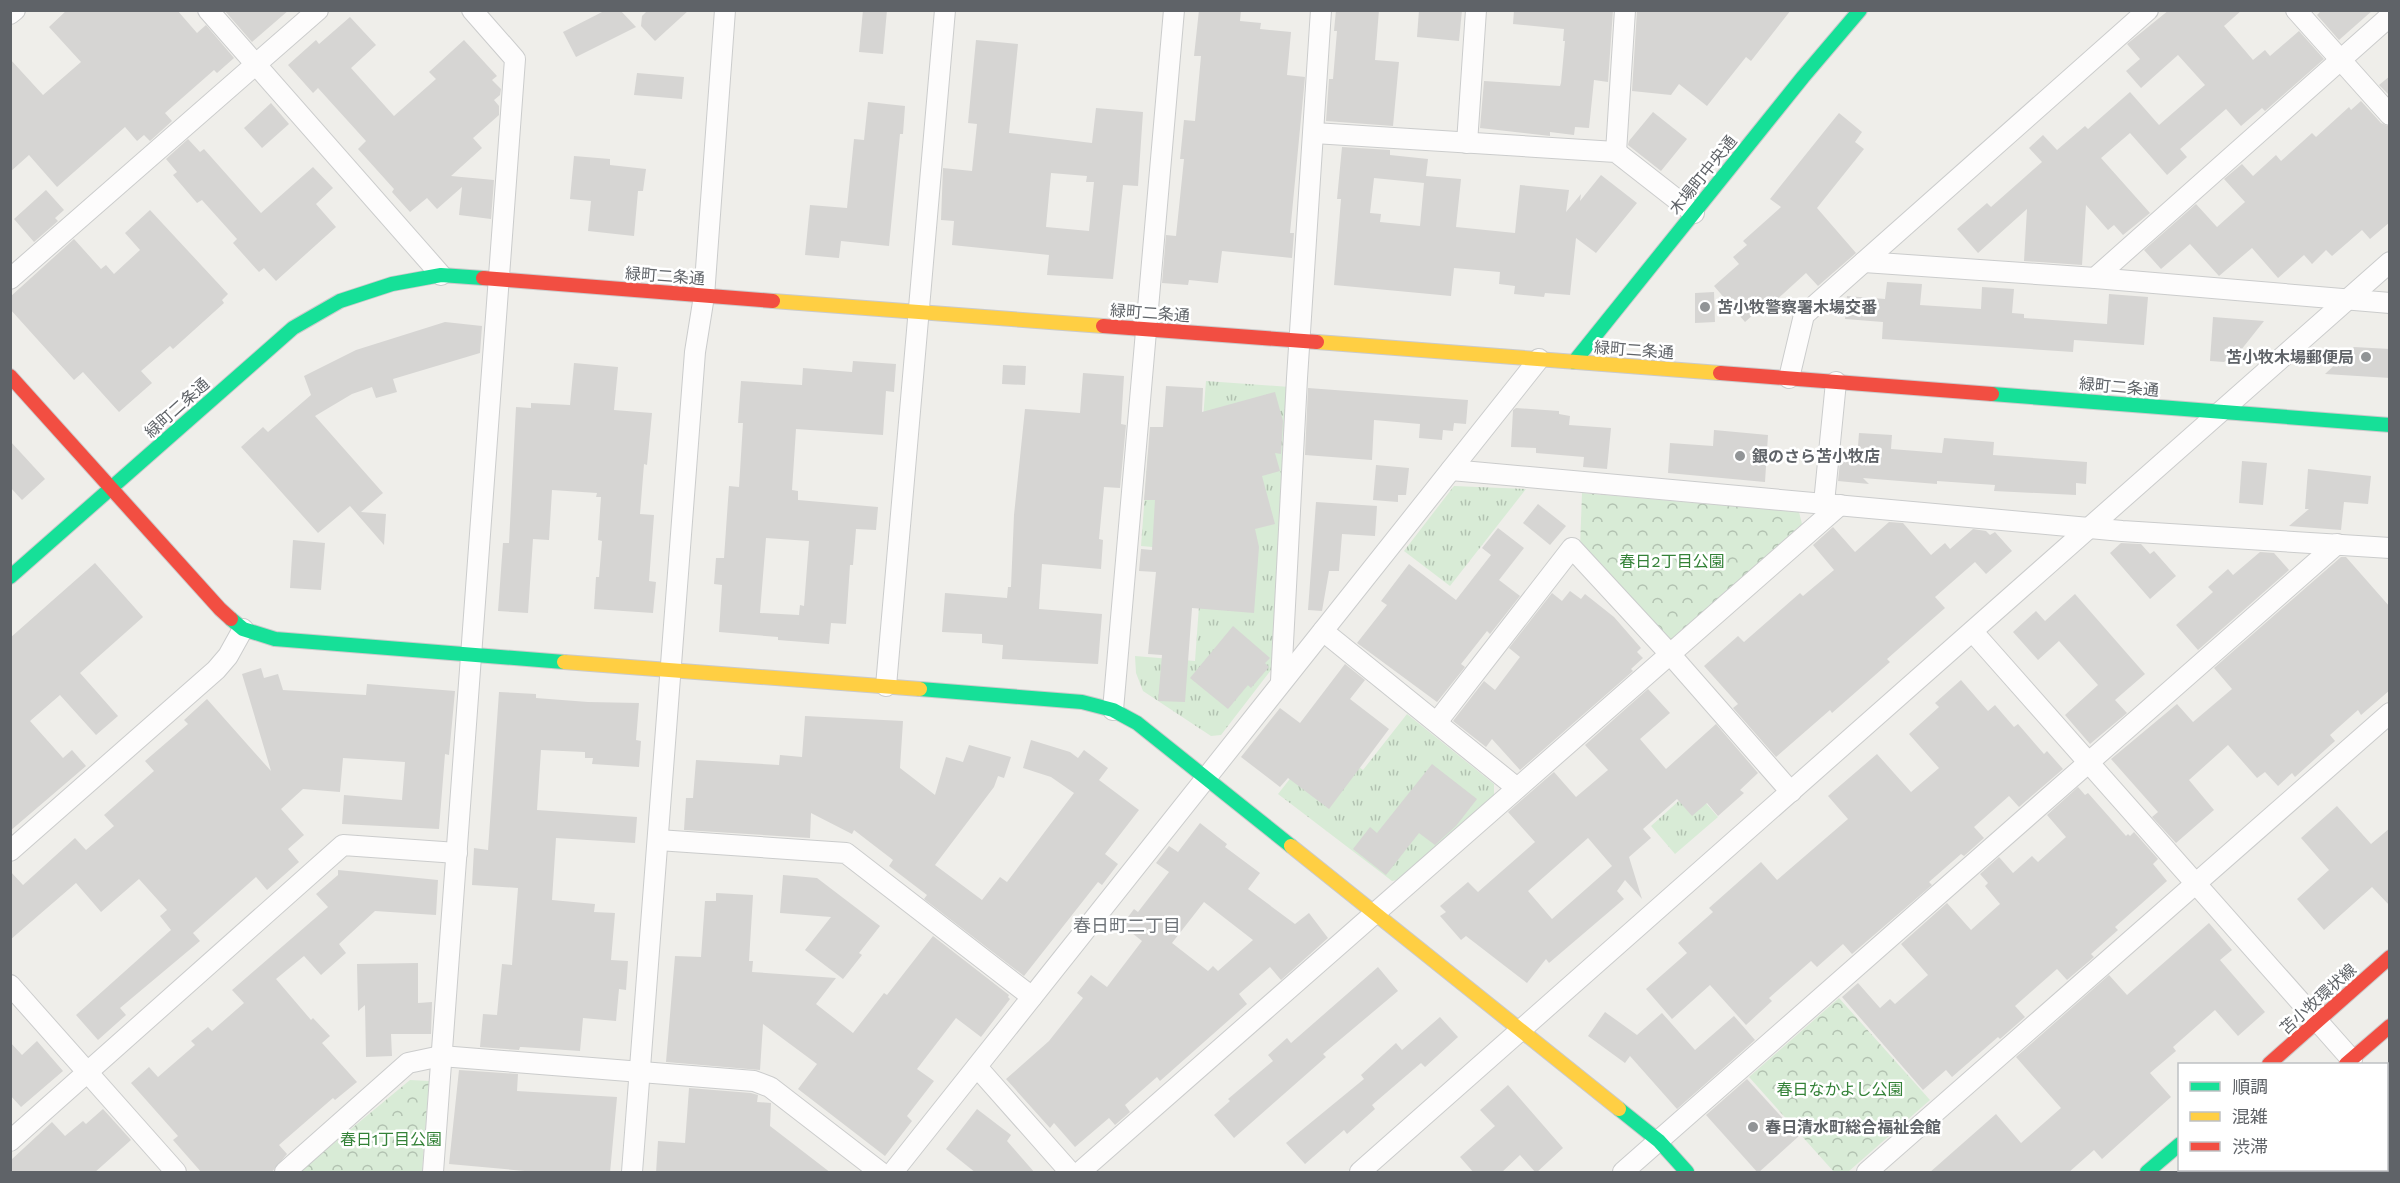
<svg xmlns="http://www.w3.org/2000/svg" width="2400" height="1183" font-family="'Work Sans','Noto Sans JP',sans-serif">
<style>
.grass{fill:url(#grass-tufts)}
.park{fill:url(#park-crowns)}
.building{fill:#d6d5d3;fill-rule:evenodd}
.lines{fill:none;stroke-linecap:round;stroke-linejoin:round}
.street-casing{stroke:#cbcccc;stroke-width:22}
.fast-casing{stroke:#cacacb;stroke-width:16}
.slow-casing{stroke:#cacacb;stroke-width:16}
.jam-casing{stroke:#cacacb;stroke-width:16}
.street{stroke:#fdfcfc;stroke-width:20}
.fast{stroke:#16e098;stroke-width:14}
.slow{stroke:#ffcf43;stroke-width:14}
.jam{stroke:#f24e42;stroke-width:14}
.poi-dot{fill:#919496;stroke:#fff;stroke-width:2}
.labels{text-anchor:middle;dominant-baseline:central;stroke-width:5;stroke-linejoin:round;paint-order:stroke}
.street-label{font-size:16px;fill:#5f6368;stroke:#fff}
.poi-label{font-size:16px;font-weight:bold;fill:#5f6368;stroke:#fff;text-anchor:start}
.park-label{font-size:16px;fill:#348238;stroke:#fff}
.neighbourhood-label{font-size:18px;fill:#70757a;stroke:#fff}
</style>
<defs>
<pattern id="grass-tufts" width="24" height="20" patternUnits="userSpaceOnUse" patternTransform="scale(1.5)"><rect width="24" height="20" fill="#d8ebd6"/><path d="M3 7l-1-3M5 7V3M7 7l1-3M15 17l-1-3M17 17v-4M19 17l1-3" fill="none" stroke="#b2c2b1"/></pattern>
<pattern id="park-crowns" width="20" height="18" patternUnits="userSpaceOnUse" patternTransform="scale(1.5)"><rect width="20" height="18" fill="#d8ebd6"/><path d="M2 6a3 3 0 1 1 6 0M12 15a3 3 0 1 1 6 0" fill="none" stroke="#b2c2b1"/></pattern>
</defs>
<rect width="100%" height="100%" fill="#efeeea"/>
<g class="grass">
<path d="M1206,381L1290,387L1274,659L1271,670L1221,735L1211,736L1143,691L1136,673L1135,656L1195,661L1199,606L1208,552L1141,546L1148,453L1200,457Z"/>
<path d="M1454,486L1526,489L1450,586L1404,551Z"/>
<path d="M1407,714L1494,784V797L1402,879L1392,881L1278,794L1321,739L1363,770Z"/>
<path d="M1693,788L1718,817L1675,854L1651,826Z"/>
</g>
<g class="park">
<path d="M1582,493L1799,512L1802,524L1667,645L1580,548Z"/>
<path d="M1839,998L1930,1100L1848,1172H1834L1749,1077Z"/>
<path d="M410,1080L429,1081L422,1172H299Z"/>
</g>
<g class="building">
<path d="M67,10H177L197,33L206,25L234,58L217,73L214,70L165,113L172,121L150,141L144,135L137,141L125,127L57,187L29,155L10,172V59L43,95L81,62L49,27Z"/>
<path d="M224,10H289L252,42Z"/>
<path d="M606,10H620L636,27L576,57L563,32Z"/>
<path d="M648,10H689L655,41L641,26L642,16Z"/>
<path d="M863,10H887L883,54L859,52Z"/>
<path d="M1199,10H1241L1240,21L1261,23L1260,29L1291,32L1287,75L1305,77L1290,233H1294L1292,258L1222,251L1218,283L1189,280L1188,285L1162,283L1166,235L1176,236L1184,159H1180L1184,120L1195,121L1201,56H1194Z"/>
<path d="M1336,10H1379L1375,60L1399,62L1393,126L1326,121L1329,79H1333L1337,31H1334Z"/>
<path d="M1419,10H1462L1459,41L1417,37Z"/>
<path d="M1514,10H1613L1608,82L1594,80L1589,128L1575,127L1574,135L1550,132V136L1480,128L1484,81L1560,86L1561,83L1565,41H1563L1564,29L1513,24Z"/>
<path d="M1637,10H1791L1751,61L1746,57L1707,106L1679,84L1671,95L1632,91Z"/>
<path d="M2169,10H2242L2224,26L2253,60L2265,50L2270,56L2299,31L2324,59L2265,111L2262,108L2241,126L2226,109L2180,149L2187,157L2167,175L2130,133L2101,158L2150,213L2123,235L2114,225L2108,230L2086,205L2082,265L2024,261L2027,209L1978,253L1957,229L1987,203L1991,207L2042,162L2029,148L2043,135L2057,150L2085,126L2088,129L2130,92L2159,125L2205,85L2178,55L2141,88L2126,71L2140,59L2127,44Z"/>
<path d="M2322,10H2373L2339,40L2317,15Z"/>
<path d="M350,17L376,45L351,68L394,116L436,79L429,72L464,40L497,76L492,80L501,89L500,95L494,100L499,106V115L473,138L482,148L451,176L494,180L491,219L459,215L462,187L437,209L427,198L410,212L392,192L394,189L358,149L366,141L318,88L313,93L288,65L316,40L319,44Z"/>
<path d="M976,40L1018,44L1009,133L1092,143L1096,108L1143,112L1138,186L1123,185L1113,279L1047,275L1049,255L952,245L954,221L941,220L943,168L972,171L977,124L968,123ZM1051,173L1087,176L1086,182H1094L1089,231L1046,227Z"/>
<path d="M637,73L684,77L682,99L634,95Z"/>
<path d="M2390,76V96L2379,85Z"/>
<path d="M2361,101L2381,123L2390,127V222L2370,239L2362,230L2332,256L2326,250L2312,264L2304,255L2278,278L2252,248L2219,276L2190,244L2161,269L2144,250L2196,204L2217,227L2245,202L2224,179L2242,164L2253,176L2276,155L2281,161L2312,133L2316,137L2349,107L2351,110Z"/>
<path d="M868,102L905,106L903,134H900L889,246L841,241L839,258L805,255L810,205L847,208L854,139L864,140Z"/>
<path d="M271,103L289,124L262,148L244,128Z"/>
<path d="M1653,112L1687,139L1661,171L1628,145L1629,141Z"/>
<path d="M1839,113L1862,132L1855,142L1864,149L1817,208L1856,253L1818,286L1806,273L1774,302L1771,299L1745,322L1714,286L1739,264L1733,257L1747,245L1743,241L1781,207L1770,199Z"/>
<path d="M188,139L200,152L204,149L261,213L313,167L333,188L316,204L336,227L276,281L264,268L259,272L233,243L237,239L202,200L197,203L173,175L177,172L166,159Z"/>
<path d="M1342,147L1390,150V155L1428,159L1426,176L1461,179L1456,227L1515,233L1520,185L1569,190L1566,212L1581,194L1580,201L1601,175L1637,203L1596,253L1576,238L1570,295L1545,293L1544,297L1514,294L1515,286L1499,284L1500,272L1454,268L1451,296L1334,285L1341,199H1337ZM1374,178L1424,183L1420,226L1380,222L1381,214L1370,213Z"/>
<path d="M574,156L610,159V165L646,169L643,191H638L634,236L588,231L591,201L570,199Z"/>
<path d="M46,190L64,210L55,218L58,221L34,242L14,219Z"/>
<path d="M150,210L228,294L222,300L224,303L173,349L170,346L141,371L152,383L119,412L83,372L74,380L10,309V297L74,239L101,269L106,265L114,274L140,250L125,233Z"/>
<path d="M1887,282L1922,284L1920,305L1981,309L1982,287L2014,289L2012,313L2024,314V318L2107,324L2109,294L2148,297L2144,345L2074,340L2073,352L1882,339L1883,322L1845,319L1847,296L1885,299Z"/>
<path d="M1714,292L1715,322L1695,323V293Z"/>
<path d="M2213,317L2264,321L2241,350L2224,362L2210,361Z"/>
<path d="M445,322L482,326L480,353L393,379L397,392L376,398L372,387L352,394L315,416L383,493L361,512L386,514L384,545L350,506L318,533L241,447L263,427L268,432L311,395L304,376L356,350Z"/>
<path d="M2354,347L2390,349V378L2325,374Z"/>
<path d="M853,361L896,364L894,392L886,391L883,435L796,429L792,490L798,491V500L878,507L876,530L856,529L853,565H850L846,624L831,623L829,644L778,640V637L719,632L722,585L714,584L716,558H724L729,486L739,487L743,423H738L741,381L802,385L803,368L852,372ZM766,538L809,541L804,606L800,605L799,615L760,613Z"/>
<path d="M574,363L618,367L614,410L652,413L647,465L644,464L640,514L654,515L649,581L656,582L653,613L594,609L596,577H599L602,541L598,540L601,497H596L597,493L552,490L549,540L533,539L528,613L498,611L503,543H509L516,407L531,408V403L570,405Z"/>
<path d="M1003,365L1026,366L1025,385L1002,384Z"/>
<path d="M1083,373L1124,376L1121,424L1126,425L1120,488L1104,487L1099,539L1103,540L1101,569L1042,564L1039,609L1102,614L1098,664L1002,659L1003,645L982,643V634L942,632L945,593L1007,598L1008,587H1011L1014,515L1025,409L1080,413Z"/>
<path d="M1166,386L1203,388L1202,412L1275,392L1283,421L1281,454L1275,453L1280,471L1262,476L1275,524L1255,529L1259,547L1254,613L1192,608L1185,702L1158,701L1162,655L1148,654L1156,572L1139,571L1141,549L1152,550L1155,500H1144L1150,427H1163Z"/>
<path d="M1308,388L1468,400L1466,424L1454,423L1453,431L1443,430L1442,440L1419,438L1420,424L1374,420L1372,460L1305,455Z"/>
<path d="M1516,408L1559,411V414L1570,416L1569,425L1611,428L1607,469L1583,467L1584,457L1536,453V448L1511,447L1513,410Z"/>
<path d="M1714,430L1768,435L1765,482L1668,473L1670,443L1713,446Z"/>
<path d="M1859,433L1892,435L1891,449L1942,453L1944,438L1994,442L1993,455L2087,462L2086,484L2076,483V495L1994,491L1995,485L1937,481V484L1863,478L1869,484L1838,481L1841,453L1846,458L1857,459Z"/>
<path d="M10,441L45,479L22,500L10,487Z"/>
<path d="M2242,461L2267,463L2263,505L2239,503Z"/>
<path d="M1376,465L1409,468L1406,495H1398V502L1373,500Z"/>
<path d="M2308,469L2371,476L2368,504L2344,502L2341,530L2289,526L2309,509H2305Z"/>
<path d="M1316,502L1377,506L1375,536L1342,534L1339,571H1329L1322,611L1308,610Z"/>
<path d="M1538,504L1566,526L1550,545L1523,523Z"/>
<path d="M1889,522L1903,523L1931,555L1945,543L1950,549L1973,529L1986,531L1990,535L1995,532L2012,551L1986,574L1975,562L1935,597L1945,608L1887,659L1890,662L1832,713L1830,710L1776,757L1733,708L1738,704L1704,666L1738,636L1744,642L1800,593L1803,596L1834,570L1813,545L1833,527L1855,552Z"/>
<path d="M1498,528L1524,548L1499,580L1520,596L1490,634L1487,631L1461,664L1465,667L1437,702L1357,643L1387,605L1381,601L1409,564L1456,600L1491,555L1482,548Z"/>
<path d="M293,540L325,543L321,590L290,588Z"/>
<path d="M2121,543L2141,544L2150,554L2154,551L2176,576L2150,599L2110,553Z"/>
<path d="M2260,552L2274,553L2289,570L2198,650L2176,625L2213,592L2208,587L2228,569L2233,575Z"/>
<path d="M2341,557H2346L2390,607V690L2361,715L2358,710L2330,735L2335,741L2295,777L2292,773L2278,786L2265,772L2257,778L2228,745L2189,780L2214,810L2176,843L2152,817L2158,812L2111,759L2177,704L2193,722L2232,689L2214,668Z"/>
<path d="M95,563L143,617L80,673L118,716L96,735L60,695L30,721L63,758L72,750L86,766L10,831V638Z"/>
<path d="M1570,591L1581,599L1585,594L1614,617L1641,648L1637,652L1643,658L1631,669L1633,671L1520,770L1492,739L1486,747L1453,721L1484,681L1495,690L1520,657L1509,648L1552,593L1562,601Z"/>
<path d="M2075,594L2145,674L2115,700L2127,713L2090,744L2065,715L2098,685L2059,641L2038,660L2013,632L2036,611L2045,621Z"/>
<path d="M1233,626L1270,658L1265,663L1269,667L1251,688L1248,685L1228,709L1190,678Z"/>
<path d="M1345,664L1365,680L1350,699L1389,729L1329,809L1288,778L1280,787L1241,757L1280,708L1300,723Z"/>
<path d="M261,668L264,678L278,674L283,690L366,695L367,684L455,691L449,755L445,754L439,829L342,824L344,795L402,800L405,762L343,758L340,792L303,789L281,809L304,835L288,849L299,862L267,890L256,877L193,933L200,941L120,1008L126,1015L98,1040L76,1015L171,930L160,916L167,910L139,879L101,912L76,883L10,940V871L23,885L75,838L86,850L114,826L104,815L154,771L145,761L188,724L184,720L207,699L271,771L242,674Z"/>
<path d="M1961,680L1988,711L1995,705L2014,727L2018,724L2044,754L2047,751L2063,769L2019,807L2009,796L1974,827L1984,838L1964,856L1961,854L1929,882L1932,885L1852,954L1843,944L1817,967L1811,961L1769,998L1772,1001L1746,1025L1710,985L1672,1019L1646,989L1687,953L1678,943L1713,912L1709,908L1761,862L1777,880L1848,819L1828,796L1877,754L1911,792L1939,768L1909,734L1939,707L1935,703Z"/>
<path d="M1648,689L1670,713L1640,739L1666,769L1716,724L1758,773L1740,790L1744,793L1718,816L1707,803L1692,816L1677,799L1643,829L1651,838L1629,857L1642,899L1625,880L1617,891L1624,899L1549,963L1546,959L1527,983L1466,936L1461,940L1440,916L1446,912L1440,906L1468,882L1478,892L1535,842L1508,812L1554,772L1576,797L1608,770L1585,745ZM1588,838L1612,866L1552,919L1528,891Z"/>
<path d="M499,692L536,694V698L588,702L639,703L636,740L641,741L639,767L592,764L593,758H585V752L541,750L537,810L637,817L635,843L556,838L552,900L595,904L594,912L615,913L611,960L628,961L626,990L619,989L616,1021L583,1018L580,1051L522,1047H520L519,1050L480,1047L483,1014L497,1015L502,964L512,965L518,888L472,885L474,848L488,850Z"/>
<path d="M805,716L903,721L900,768L935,795L946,757L963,762L969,745L1011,757L1004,778L998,776L994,787L935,865L982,900L1000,877L1007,882L1074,793L1051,777L1023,768L1031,740L1070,752L1078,758L1084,750L1108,768L1099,780L1139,810L1105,854L1118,864L1102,885L1098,882L1024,976L924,899L927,895L889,866L893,860L854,830L852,834L811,813L810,838L684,830L686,798H693L696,760L779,765L780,755L802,757Z"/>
<path d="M1432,764L1477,799L1456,826L1435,845L1419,833L1386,875L1353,849L1370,827L1377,833Z"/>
<path d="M2078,787L2085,795L2088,793L2126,836L2128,834L2130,836L2134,832L2158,859L2153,864L2167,881L2115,927L2118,930L2091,954L2094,957L2067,980L2057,969L2015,1006L2025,1017L2000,1039L1998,1037L1952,1077L1946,1070L1923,1090L1842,997L1858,983L1880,1008L1890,999L1895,1004L1928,975L1901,944L1947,903L1971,930L2000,904L1985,886L1988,883L1980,874L1999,857L2013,873L2032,856L2038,862L2066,837L2047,815Z"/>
<path d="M2337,806L2371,844L2390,828V906L2372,887L2324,930L2297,899L2329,870L2301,838Z"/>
<path d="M1200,823L1227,844L1225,847L1260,873L1248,889L1295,924L1309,913L1328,938L1281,980L1270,967L1239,994L1247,1004L1160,1081L1157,1077L1125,1105L1130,1112L1115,1125L1109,1118L1075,1147L1054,1123L1050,1128L1006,1079L1049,1041L1083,998L1077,993L1091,975L1107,987L1142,941L1122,925L1134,909L1138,912L1169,872L1156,863L1169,846L1178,852ZM1204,902L1253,940L1218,971L1213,966L1208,971L1172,943Z"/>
<path d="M338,870L438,880L436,915L375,911L339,944L346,953L321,975L304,956L276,979L311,1020L313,1018L330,1036L322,1043L357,1082L335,1100L333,1098L279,1145L287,1154L271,1173H202L173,1140L178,1136L131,1083L149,1067L158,1077L195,1045L191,1041L208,1027L212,1031L244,1003L232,990L328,907L316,894L338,875Z"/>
<path d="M783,875L817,878L880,926L859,953L862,955L843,979L805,950L831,917L780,913Z"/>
<path d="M716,893L753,895L749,961H753L752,972L836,978L816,1004L853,1033L884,993L887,995L933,936L1009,995L1008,997L1010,999L981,1037L956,1018L917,1069L934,1081L907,1116L912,1121L885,1156L798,1089L817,1064L763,1024L760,1070L666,1062L675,956L701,957L705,901H716Z"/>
<path d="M2209,923L2232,950L2220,960L2265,1012L2238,1036L2215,1010L2173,1047L2176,1051L2150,1073L2171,1097L2102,1159L2094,1150L2068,1173H1929L1996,1114L2021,1143L2061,1108L2016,1057L2109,975L2127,995Z"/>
<path d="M418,963V1003L432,1002L431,1034H391L392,1056L366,1057L365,1005L358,1011L357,964Z"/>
<path d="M1378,967L1398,991L1323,1054L1326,1057L1234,1138L1214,1115L1230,1101L1228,1099L1273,1061L1268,1055L1287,1038L1291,1043Z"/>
<path d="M1605,1012L1637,1035L1662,1013L1695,1050L1734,1016L1755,1040L1677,1109L1630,1056L1625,1063L1588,1036Z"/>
<path d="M1440,1017L1458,1037L1425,1067L1421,1063L1372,1105L1375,1109L1347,1134L1344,1130L1305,1164L1286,1143L1364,1079L1361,1075L1396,1043L1402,1050Z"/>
<path d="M37,1041L63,1071L21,1107L10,1095V1042L22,1055Z"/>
<path d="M459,1070L518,1074L517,1091L617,1097L610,1173H547L449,1164Z"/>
<path d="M1747,1079L1799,1136L1758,1173L1706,1115Z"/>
<path d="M1508,1085L1563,1148L1536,1173L1520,1155L1501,1173H1474L1460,1157L1495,1126L1480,1110Z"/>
<path d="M689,1088L751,1093L758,1095L757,1102L771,1103L770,1126L831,1173H656L658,1141L685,1143Z"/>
<path d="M103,1109L131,1140L94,1173H10V1161L52,1122L65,1136L83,1121L86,1124Z"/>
<path d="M977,1109L1011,1135L1007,1141L1035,1173H976L946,1149Z"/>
</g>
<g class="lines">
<defs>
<g id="street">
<path d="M208,10L441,275"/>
<path d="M2296,10L2390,115"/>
<path d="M10,14L15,10"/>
<path d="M1314,133L1616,152L1694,213"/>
<path d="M1467,143L1476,10"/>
<path d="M1616,152L1625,10"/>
<path d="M1864,262L2095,278L2390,303"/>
<path d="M2095,278L2390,16"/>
<path d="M10,279L318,10"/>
<path d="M1789,378L1804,315L2148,10"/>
<path d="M1451,470L2122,531L2390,548"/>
<path d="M1824,503L1836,382"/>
<path d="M1323,631L1517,788"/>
<path d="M1973,632L2352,1060"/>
<path d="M1281,681L1297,378L1321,10"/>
<path d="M886,686L945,10"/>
<path d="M1113,710L1174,10"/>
<path d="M1437,722L1572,548L1670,654L1791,792"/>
<path d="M658,840L846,853L1032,997"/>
<path d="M10,851L216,670L228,656L243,629"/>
<path d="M10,985L176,1172"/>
<path d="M977,1067L1070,1172"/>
<path d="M10,1141L343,845L457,853"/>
<path d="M285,1172L408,1063L441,1056L754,1081L770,1087L880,1172"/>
<path d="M433,1172L515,59L472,10"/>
<path d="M632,1172L695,352L704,296L725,10"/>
<path d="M893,1172L1539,359"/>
<path d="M1080,1172L1840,505"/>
<path d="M1360,1172L2390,262"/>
<path d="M1623,1172L2337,544"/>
<path d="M1867,1172L2390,713"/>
</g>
<g id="fast">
<path d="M1574,362L1803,77L1860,10"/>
<path d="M1992,394L2390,425"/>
<path d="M10,577L293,328L340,301L392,284L441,275L483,278"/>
<path d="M231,619L243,629L275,639L564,662"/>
<path d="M920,689L1082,702L1113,710L1137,723L1291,846"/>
<path d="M1619,1109L1659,1141L1687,1172"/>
<path d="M2147,1172L2180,1144"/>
</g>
<g id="slow">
<path d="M773,301L1103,326"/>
<path d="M1317,342L1720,373"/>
<path d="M564,662L920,689"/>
<path d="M1291,846L1619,1109"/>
</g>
<g id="jam">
<path d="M483,278L773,301"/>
<path d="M1103,326L1317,342"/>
<path d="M1720,373L1992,394"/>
<path d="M10,376L220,609L231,619"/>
<path d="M2269,1064L2390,957"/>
<path d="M2346,1064L2390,1026"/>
<path d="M2225,1172L2228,1170"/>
</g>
</defs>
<use href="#street" class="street-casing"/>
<use href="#fast" class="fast-casing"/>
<use href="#slow" class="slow-casing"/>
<use href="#jam" class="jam-casing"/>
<use href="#street" class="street"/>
<use href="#fast" class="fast"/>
<use href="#slow" class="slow"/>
<use href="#jam" class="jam"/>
</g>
<g class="poi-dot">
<circle cx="1705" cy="307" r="6"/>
<circle cx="2366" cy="357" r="6"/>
<circle cx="1740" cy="456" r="6"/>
<circle cx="1753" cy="1127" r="6"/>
</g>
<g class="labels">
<g class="street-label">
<text transform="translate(1703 175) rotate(-51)">木場町中央通</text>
<text transform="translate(665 276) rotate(4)">緑町二条通</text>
<text transform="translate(1150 313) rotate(4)">緑町二条通</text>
<text transform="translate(1634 350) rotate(4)">緑町二条通</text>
<text transform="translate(2119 387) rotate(5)">緑町二条通</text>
<text transform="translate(177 408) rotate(-42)">緑町二条通</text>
<text transform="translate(2318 999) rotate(-42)">苫小牧環状線</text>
</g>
<g class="poi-label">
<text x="1717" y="307">苫小牧警察署木場交番</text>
<text x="2354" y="357" text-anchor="end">苫小牧木場郵便局</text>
<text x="1752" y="456">銀のさら苫小牧店</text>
<text x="1765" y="1127">春日清水町総合福祉会館</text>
</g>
<g class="park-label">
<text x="1672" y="561">春日2丁目公園</text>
<text x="1840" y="1089">春日なかよし公園</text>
<text x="391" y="1139">春日1丁目公園</text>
</g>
<g class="neighbourhood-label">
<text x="1127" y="925">春日町二丁目</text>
</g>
</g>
<rect width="2400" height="1183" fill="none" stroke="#5f6368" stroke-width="24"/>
<rect x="2178" y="1063" width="210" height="108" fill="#ffffff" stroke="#bfc1c3" stroke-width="1.5"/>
<rect x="2190" y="1082" width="30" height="9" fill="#16e098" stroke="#bfc1c3" stroke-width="1.5"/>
<text x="2232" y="1093" font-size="18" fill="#5f6368">順調</text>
<rect x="2190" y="1112" width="30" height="9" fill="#ffcf43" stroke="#bfc1c3" stroke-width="1.5"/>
<text x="2232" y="1123" font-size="18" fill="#5f6368">混雑</text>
<rect x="2190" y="1142" width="30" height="9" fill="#f24e42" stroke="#bfc1c3" stroke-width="1.5"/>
<text x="2232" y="1153" font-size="18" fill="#5f6368">渋滞</text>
</svg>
